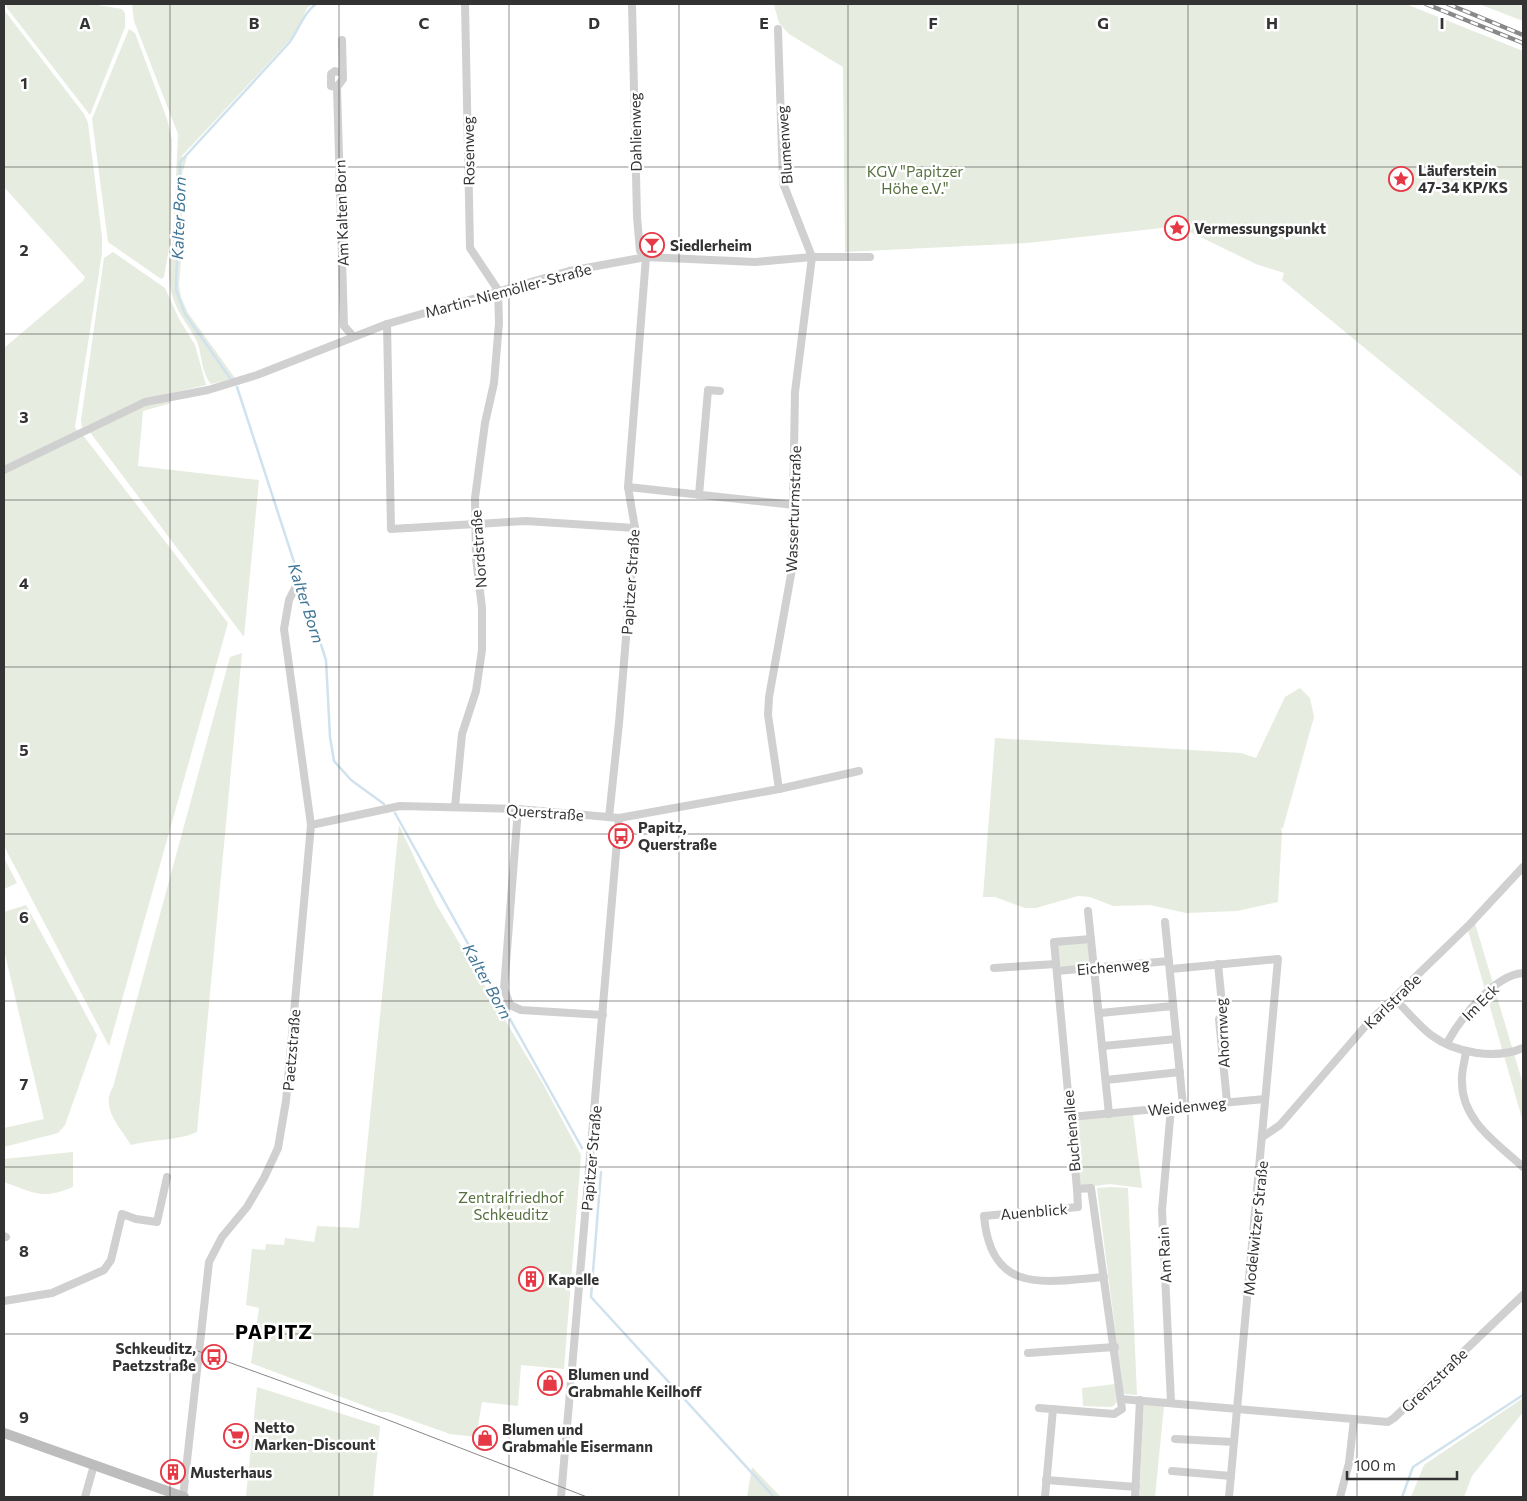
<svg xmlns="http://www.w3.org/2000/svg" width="1527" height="1501" font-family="Commissioner,sans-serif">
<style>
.green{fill:#e6ecdf}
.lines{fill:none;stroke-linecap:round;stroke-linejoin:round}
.stream{stroke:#cfe2ee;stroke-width:2.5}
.street{stroke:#d0d0d0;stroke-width:8}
.secondary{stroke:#bdbdbd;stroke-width:10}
.tram{stroke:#888;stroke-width:1}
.rail-casing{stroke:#888;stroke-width:4.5}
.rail{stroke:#fff;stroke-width:2.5;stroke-dasharray:8;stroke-linecap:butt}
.grid{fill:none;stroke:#333;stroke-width:1;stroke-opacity:0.55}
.labels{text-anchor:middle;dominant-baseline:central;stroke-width:5;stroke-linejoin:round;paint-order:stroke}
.street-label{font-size:15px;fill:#333;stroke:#fff}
.poi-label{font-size:15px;font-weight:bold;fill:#333;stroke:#fff;text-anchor:start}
.park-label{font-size:15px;fill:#56703f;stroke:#fff}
.water-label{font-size:16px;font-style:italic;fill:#3f7597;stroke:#fff}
.district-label{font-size:20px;font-weight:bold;letter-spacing:1px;fill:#000;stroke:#fff}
.grid-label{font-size:16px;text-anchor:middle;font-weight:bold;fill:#333;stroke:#fff;stroke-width:5;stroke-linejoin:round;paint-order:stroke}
</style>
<rect width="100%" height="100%" fill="#fff"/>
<g class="green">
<path d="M6,4H91L122,9L125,13V27L90,115L7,8Z"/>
<path d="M132,4H312L307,8L298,30L287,43L181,157H187L182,174V246L179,285L181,297L188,313L235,378L211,384C202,374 202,357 198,344C194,334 187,325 182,317C167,292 166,269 173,241L178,134L134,21Z"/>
<path d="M771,4H1406L1523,51V478L1282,280L1284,273L1256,264L1190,232L1193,227L1190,221L1181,230L1177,228L1175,223H1171L1170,227L1028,243L845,252L843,67L789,34L779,23L774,5Z"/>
<path d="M1479,4H1519L1523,6V21Z"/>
<path d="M4,10L84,114L88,123L102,237V253L75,427L77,431L4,466V348L83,281L85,277L4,187Z"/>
<path d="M129,29L135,33L167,119L172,140L170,243L164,277L161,279L108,242L92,119Z"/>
<path d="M113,252L165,288L179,319L195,345L206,385L141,400L82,428L81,420L104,258Z"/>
<path d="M168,401L171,403L143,411L138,466L259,480L244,637L89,431L143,406Z"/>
<path d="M82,434L228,623L109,1046L4,846V472Z"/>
<path d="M242,653L197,1132C177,1141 153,1139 131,1145C120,1127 100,1108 113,1087L230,657Z"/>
<path d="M1300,688L1310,698L1314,717L1283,828H1281L1282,832L1278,902L1237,911L1186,913L1150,905L1113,906L1090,897L1078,896L1036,908H1025L995,897H983L995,738L1241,753L1256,758L1285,697Z"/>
<path d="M399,825L436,904L542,1082L581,1155L564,1369L521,1365L518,1406L482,1402L476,1437L450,1434L388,1412H381L251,1363L259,1308L246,1305L252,1249L265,1250L266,1244L284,1245L285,1238L314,1242L317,1226L359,1228Z"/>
<path d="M4,858L17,883L4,889Z"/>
<path d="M26,905L97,1035L65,1125L58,1133L4,1147V1128L44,1119L4,950V912Z"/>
<path d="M1474,920L1523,1084V1122L1467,927Z"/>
<path d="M1086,942L1089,945L1091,962L1088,965L1064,968L1059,965L1057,947L1061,944Z"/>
<path d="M1133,1115L1142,1188L1110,1184L1080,1188L1075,1124L1080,1119Z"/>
<path d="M73,1152V1187C41,1200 35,1193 4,1182V1159Z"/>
<path d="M1110,1187L1128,1188L1137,1395L1125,1394L1123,1391L1097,1188Z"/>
<path d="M1115,1384L1117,1402L1112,1407L1083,1406L1082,1388Z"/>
<path d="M257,1387L380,1426L373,1497H246Z"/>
<path d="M1523,1398V1412L1472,1476L1464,1497H1411L1424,1465Z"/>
<path d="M1144,1404L1164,1406L1155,1497H1139Z"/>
<path d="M752,1467L777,1493L781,1497H747Z"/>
</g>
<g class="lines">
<g class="stream">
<path d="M230,378L185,314L176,290L180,162L289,43C298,31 304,12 316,4"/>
<path d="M237,387L326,660L330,737L334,761L351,780L384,804"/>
<path d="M395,813L582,1148"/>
<path d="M601,1172L591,1297L774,1497"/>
<path d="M1402,1497L1413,1467L1523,1395"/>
</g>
<g class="street">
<path d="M632,4L637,217L640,251L646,257"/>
<path d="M778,29L783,183L812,257L795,392L792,569L769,697L768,715L779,789"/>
<path d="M342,40L343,79L337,87L344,326L353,336"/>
<path d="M337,87L331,86V74L335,71L342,73"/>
<path d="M387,324L391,529L526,521L635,528"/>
<path d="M4,470L145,402L208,390L257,375L387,324L569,271L646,257L755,262L812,257H870"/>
<path d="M628,487L794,505"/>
<path d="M699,495L708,390L720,391"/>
<path d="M455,807L462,734L476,691L482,650V608L476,558L475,498L485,423L494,383L499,323L498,290L470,248L465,4"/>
<path d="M518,809L504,989L510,1005L521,1010L603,1015"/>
<path d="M609,817L619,723L635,528L628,487L646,257"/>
<path d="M311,825L400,806L518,809L619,818L779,789L859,771"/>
<path d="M1088,911L1109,1114"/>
<path d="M1165,922L1183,1106"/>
<path d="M1218,964L1223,1014L1219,1019L1227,1102"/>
<path d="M994,968L1056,964"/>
<path d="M1171,969L1278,959L1229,1497"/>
<path d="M1057,971L1169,961"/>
<path d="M1395,999C1406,1010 1418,1025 1431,1035C1455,1053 1495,1060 1523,1048"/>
<path d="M1100,1013L1173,1006"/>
<path d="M1447,1043C1460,1019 1494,975 1523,973"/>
<path d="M1103,1046L1176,1039"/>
<path d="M1466,1051C1465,1061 1461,1072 1462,1082C1462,1121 1497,1143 1523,1167"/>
<path d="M1106,1080L1180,1072"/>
<path d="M1070,1117L1265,1099"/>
<path d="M1264,1136L1280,1125L1369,1022L1470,924L1523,867"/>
<path d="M1077,1189L1078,1207L984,1216C991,1295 1044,1282 1104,1277"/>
<path d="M4,1236L6,1237"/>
<path d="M4,1301L52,1293L104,1270L111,1260L122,1214L136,1219L157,1222L167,1177"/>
<path d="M1028,1353L1115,1347"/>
<path d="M1121,1399L1388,1422L1394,1418L1523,1295"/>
<path d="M1171,1402L1162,1210L1171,1108"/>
<path d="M1039,1408L1114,1414L1122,1409L1091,1188L1077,1189L1054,942L1091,939"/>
<path d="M1175,1439L1234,1442"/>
<path d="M1172,1471L1231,1476"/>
<path d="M1046,1480L1136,1487"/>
<path d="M85,1497L94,1465"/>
<path d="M183,1497L209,1262L222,1237L247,1207L264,1178L278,1148L286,1101L311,825L284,629L289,600L296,586"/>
<path d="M561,1497L619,818"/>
<path d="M1045,1497L1053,1409"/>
<path d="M1135,1497L1140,1400"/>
<path d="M1340,1497L1349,1463L1354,1419"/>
</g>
<path class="secondary" d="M4,1433L184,1497"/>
<path class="tram" d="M195,1350L383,1418L587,1497"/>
<defs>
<g id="rail">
<path d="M1426,4L1523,43"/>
<path d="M1448,4L1523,35"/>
</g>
</defs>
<use href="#rail" class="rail-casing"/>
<use href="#rail" class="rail"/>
</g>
<path class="grid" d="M170,4V1497M339,4V1497M509,4V1497M679,4V1497M848,4V1497M1018,4V1497M1188,4V1497M1357,4V1497M4,167H1523M4,334H1523M4,500H1523M4,667H1523M4,834H1523M4,1001H1523M4,1167H1523M4,1334H1523"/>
<defs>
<symbol id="sight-ring" viewBox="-11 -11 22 22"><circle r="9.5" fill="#fff" stroke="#e63946" stroke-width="1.5"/><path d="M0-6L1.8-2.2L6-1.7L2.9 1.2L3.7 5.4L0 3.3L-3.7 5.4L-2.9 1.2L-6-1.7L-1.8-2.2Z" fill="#e63946"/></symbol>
<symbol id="bar-ring" viewBox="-11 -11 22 22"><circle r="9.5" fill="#fff" stroke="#e63946" stroke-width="1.5"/><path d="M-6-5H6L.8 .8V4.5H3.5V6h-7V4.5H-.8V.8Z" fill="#e63946"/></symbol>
<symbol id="bus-ring" viewBox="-11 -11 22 22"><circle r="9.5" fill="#fff" stroke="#e63946" stroke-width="1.5"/><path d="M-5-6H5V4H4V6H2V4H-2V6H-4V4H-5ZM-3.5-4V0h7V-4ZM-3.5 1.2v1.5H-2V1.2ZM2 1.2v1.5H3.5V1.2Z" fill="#e63946"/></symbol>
<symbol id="building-ring" viewBox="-11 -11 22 22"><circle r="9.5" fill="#fff" stroke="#e63946" stroke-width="1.5"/><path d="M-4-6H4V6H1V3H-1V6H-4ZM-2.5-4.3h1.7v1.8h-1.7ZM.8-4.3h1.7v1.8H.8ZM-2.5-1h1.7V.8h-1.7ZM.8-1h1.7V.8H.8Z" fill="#e63946"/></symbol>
<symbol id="shop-ring" viewBox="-11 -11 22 22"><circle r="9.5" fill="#fff" stroke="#e63946" stroke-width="1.5"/><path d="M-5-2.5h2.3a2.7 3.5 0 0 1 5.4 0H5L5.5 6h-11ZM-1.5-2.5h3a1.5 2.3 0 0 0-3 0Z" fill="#e63946"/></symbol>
<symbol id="supermarket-ring" viewBox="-11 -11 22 22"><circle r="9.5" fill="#fff" stroke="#e63946" stroke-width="1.5"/><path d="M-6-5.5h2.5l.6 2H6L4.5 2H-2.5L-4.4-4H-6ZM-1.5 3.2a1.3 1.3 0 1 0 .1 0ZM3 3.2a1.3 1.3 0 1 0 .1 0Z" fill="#e63946"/></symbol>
</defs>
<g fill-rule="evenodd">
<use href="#sight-ring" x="1387" y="165" width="28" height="28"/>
<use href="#sight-ring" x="1163" y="214" width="28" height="28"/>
<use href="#bar-ring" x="638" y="231" width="28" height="28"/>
<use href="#bus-ring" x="607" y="822" width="28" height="28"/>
<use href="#building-ring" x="517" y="1265" width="28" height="28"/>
<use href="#bus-ring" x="200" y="1343" width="28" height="28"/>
<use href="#shop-ring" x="536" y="1369" width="28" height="28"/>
<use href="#supermarket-ring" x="222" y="1422" width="28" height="28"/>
<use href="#shop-ring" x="471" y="1424" width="28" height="28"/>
<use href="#building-ring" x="159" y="1458" width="28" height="28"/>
</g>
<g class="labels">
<g class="street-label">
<text transform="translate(635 132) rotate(-91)">Dahlienweg</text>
<text transform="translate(784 145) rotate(-94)">Blumenweg</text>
<text transform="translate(468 151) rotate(-91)">Rosenweg</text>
<text transform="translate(341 213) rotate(-92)">Am Kalten Born</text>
<text transform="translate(508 290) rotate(-15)">Martin-Niemöller-Straße</text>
<text transform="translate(793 509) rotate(-88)">Wasserturmstraße</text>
<text transform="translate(478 549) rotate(-94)">Nordstraße</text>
<text transform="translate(630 582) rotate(-86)">Papitzer Straße</text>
<text transform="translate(545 812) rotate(4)">Querstraße</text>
<text transform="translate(1113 966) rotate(-5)">Eichenweg</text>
<text transform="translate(1392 1001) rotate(-44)">Karlstraße</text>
<text transform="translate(1480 1002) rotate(-45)">Im Eck</text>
<text transform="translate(1222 1033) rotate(-93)">Ahornweg</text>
<text transform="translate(291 1050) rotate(-85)">Paetzstraße</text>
<text transform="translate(1187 1106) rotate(-6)">Weidenweg</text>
<text transform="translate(1071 1131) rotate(-95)">Buchenallee</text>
<text transform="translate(591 1158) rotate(-85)">Papitzer Straße</text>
<text transform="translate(1034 1211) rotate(-5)">Auenblick</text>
<text transform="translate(1255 1228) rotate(-84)">Modelwitzer Straße</text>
<text transform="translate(1164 1255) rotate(-93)">Am Rain</text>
<text transform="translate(1434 1380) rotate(-44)">Grenzstraße</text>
</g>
<g class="poi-label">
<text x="1418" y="170">Läuferstein<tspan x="1418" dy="17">47-34 KP/KS</tspan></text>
<text x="1194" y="228">Vermessungspunkt</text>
<text x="670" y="245">Siedlerheim</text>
<text x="638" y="827">Papitz,<tspan x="638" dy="17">Querstraße</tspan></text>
<text x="548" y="1279">Kapelle</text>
<text x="196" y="1348" text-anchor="end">Schkeuditz,<tspan x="196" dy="17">Paetzstraße</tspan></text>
<text x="568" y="1374">Blumen und<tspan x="568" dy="17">Grabmahle Keilhoff</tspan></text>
<text x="254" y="1427">Netto<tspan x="254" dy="17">Marken-Discount</tspan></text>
<text x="502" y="1429">Blumen und<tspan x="502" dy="17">Grabmahle Eisermann</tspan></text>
<text x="190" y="1472">Musterhaus</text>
</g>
<g class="park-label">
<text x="915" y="171">KGV "Papitzer<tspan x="915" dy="17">Höhe e.V."</tspan></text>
<text x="511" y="1197">Zentralfriedhof<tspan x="511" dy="17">Schkeuditz</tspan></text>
</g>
<g class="water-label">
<text transform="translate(178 218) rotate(-88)">Kalter Born</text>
<text transform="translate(307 603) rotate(72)">Kalter Born</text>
<text transform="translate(488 981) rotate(61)">Kalter Born</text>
</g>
<g class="district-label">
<text x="274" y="1331">PAPITZ</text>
</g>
</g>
<g class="grid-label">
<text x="85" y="29">A</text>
<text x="254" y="29">B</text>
<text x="424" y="29">C</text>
<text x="594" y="29">D</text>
<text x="764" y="29">E</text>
<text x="933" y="29">F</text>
<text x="1103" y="29">G</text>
<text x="1272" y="29">H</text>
<text x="1442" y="29">I</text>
<text x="24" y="89">1</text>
<text x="24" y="256">2</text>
<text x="24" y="423">3</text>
<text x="24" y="589">4</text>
<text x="24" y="756">5</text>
<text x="24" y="923">6</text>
<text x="24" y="1090">7</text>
<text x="24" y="1257">8</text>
<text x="24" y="1423">9</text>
</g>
<rect width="1527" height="1501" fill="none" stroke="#333333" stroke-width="10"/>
<path d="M1347 1471v8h110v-8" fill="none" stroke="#333333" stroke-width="2.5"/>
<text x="1354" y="1471" font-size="15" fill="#333333" stroke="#ffffff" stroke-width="4" paint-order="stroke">100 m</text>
</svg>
